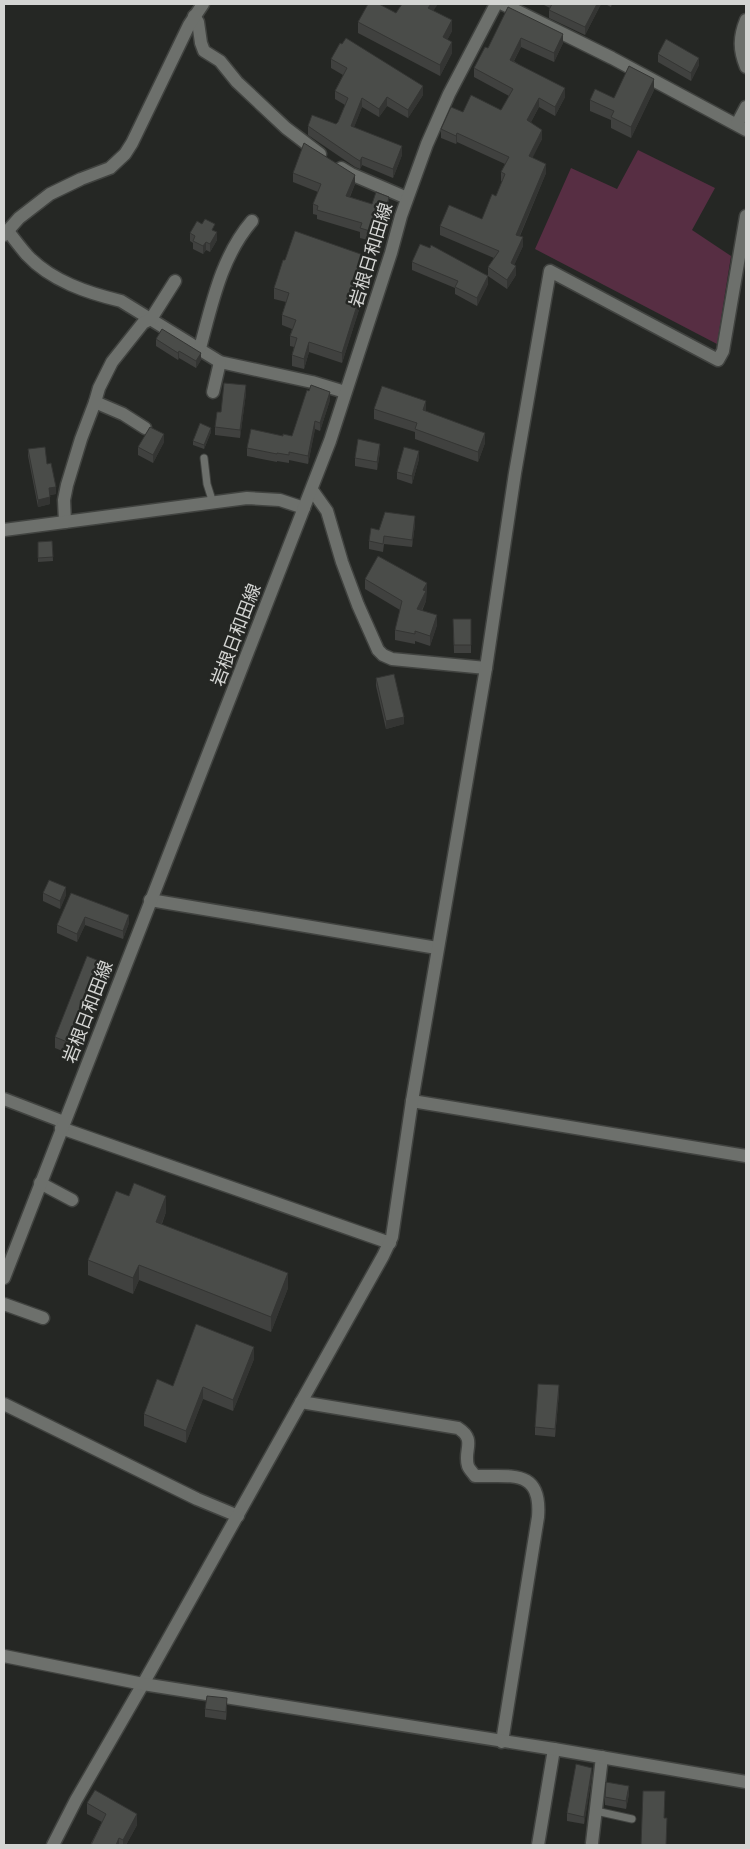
<svg xmlns="http://www.w3.org/2000/svg" width="750" height="1849" font-family="'Nunito Sans','Noto Sans JP',sans-serif">
<style>
.green{fill:#572e43}
.lines{fill:none;stroke-linecap:round;stroke-linejoin:round}
.lane-casing{stroke:#414340;stroke-width:9}
.street-casing{stroke:#414340;stroke-width:15}
.secondary-casing{stroke:#414340;stroke-width:15}
.lane{stroke:#6d706c;stroke-width:7}
.street{stroke:#6d706c;stroke-width:12}
.secondary{stroke:#6d706c;stroke-width:12}
.wall{fill:#40413f}
.shaded-wall{fill:#343533}
.building{fill:#4a4c49;stroke:#343533}
.labels{text-anchor:middle;dominant-baseline:central;stroke-width:5;stroke-linejoin:round;paint-order:stroke}
.street-label{font-size:18px;fill:#d4d5d3;stroke:#252724}
</style>
<rect width="100%" height="100%" fill="#252724"/>
<path class="green" d="M638,150L715,188L692,230L731,256L717,344L535,249L571,168L617,189Z"/>
<g class="lines">
<defs>
<g id="lane">
<path d="M204,458L207,484L213,503"/>
<path d="M596,1811L632,1819"/>
</g>
<g id="street">
<path d="M503,4L612,58L746,130"/>
<path d="M194,16L198,22L201,43L204,51L220,61L237,82L286,128L320,154"/>
<path d="M746,20C739,37 739,50 746,67"/>
<path d="M737,124L746,107"/>
<path d="M341,168L351,174L407,198"/>
<path d="M8,231C14,239 20,247 27,255C51,281 88,293 121,301L220,362L312,382L345,392"/>
<path d="M4,235L19,218L50,194L81,179L110,168L125,154L132,143L189,25L203,4"/>
<path d="M200,348C212,304 221,257 252,221"/>
<path d="M213,392L220,362"/>
<path d="M95,402L123,414L145,428"/>
<path d="M312,490L327,511L342,562L358,605L378,650L383,655L392,659L486,668"/>
<path d="M65,522L64,500L67,485L81,439L95,402L99,388L112,362L143,323L151,319L175,281"/>
<path d="M150,900L437,948"/>
<path d="M4,1099L64,1122"/>
<path d="M412,1101L746,1156"/>
<path d="M61,1128L390,1243"/>
<path d="M40,1183L72,1200"/>
<path d="M4,1304L43,1318"/>
<path d="M301,1402L458,1428C477,1440 463,1450 468,1466C469,1469 473,1473 475,1476C511,1477 542,1468 538,1517L502,1742"/>
<path d="M4,1404L197,1499L238,1516"/>
<path d="M592,1843L602,1757"/>
<path d="M53,1845L76,1800L143,1684L383,1256L392,1237L412,1101L486,668L515,473L550,271L718,360L723,351L746,216"/>
<path d="M538,1845L554,1749"/>
</g>
<g id="secondary">
<path d="M4,530L247,498L280,500L304,508"/>
<path d="M4,1278L330,441L391,253L401,216L427,144L449,94L496,4"/>
<path d="M4,1656L143,1684L554,1749L746,1782"/>
</g>
</defs>
<use href="#lane" class="lane-casing"/>
<use href="#street" class="street-casing"/>
<use href="#secondary" class="secondary-casing"/>
<use href="#lane" class="lane"/>
<use href="#street" class="street"/>
<use href="#secondary" class="secondary"/>
</g>
<g class="wall">
<path d="M542,4H601L585,35L549,18V10L550,8Z"/>
<path d="M605,4H612L611,7Z"/>
<path d="M508,7L563,43L554,62L521,47L514,61L565,97L555,116L539,107L531,122L542,139L532,157L546,173L520,236L523,246L514,265L516,275L507,289L488,276V284L477,306L455,294V288L412,270V262L488,275V267L494,258L440,235V226L482,219L496,196L502,181H501V172L505,164L457,142L456,144L441,138V129L463,112L501,110L509,96L474,77V68L488,48Z"/>
<path d="M433,11L452,31L447,40L452,53L440,76L358,33V22L396,13Z"/>
<path d="M658,54L699,65L691,81L658,62Z"/>
<path d="M331,59L423,95L408,118L387,106L379,117L362,107L354,127L402,155L393,178L362,165L360,169L355,167L308,135V126L336,124L338,122L345,105L335,99V91L343,75L331,68Z"/>
<path d="M654,90L631,138L611,128V120L590,111V100L614,98Z"/>
<path d="M293,173L355,184L350,197L372,204L389,206L380,243L360,238V232L317,219V215L313,214V204L318,192L293,182Z"/>
<path d="M215,231L217,240L210,252L206,250L203,254L193,249V243L190,241V233Z"/>
<path d="M285,260L372,269L342,363L309,352L304,369L292,366V355L294,347L290,346V336L292,329L282,325V315L286,302L274,299V288Z"/>
<path d="M156,339L201,360L196,368L179,358L178,360L156,346Z"/>
<path d="M246,393L240,438L215,435V427L221,412Z"/>
<path d="M330,400L320,431L315,429L308,464L289,460V463L277,461V462L247,456V448L283,436H292Z"/>
<path d="M374,409L426,411L485,443L478,462L415,439V432L374,419Z"/>
<path d="M211,432L204,449L193,445V441Z"/>
<path d="M164,442L153,463L138,455V447Z"/>
<path d="M28,449L47,464L56,494L50,495V504L38,507L28,456Z"/>
<path d="M380,452L377,470L355,466V458Z"/>
<path d="M419,459L412,484L397,479V472Z"/>
<path d="M415,524L412,547L384,544L383,552L369,549V541L379,530Z"/>
<path d="M52,541L53,561L38,562V542Z"/>
<path d="M365,579L427,583L426,601L422,611L437,625L430,646L415,641V644L395,640V630L400,610L365,589Z"/>
<path d="M453,619H471V653H454Z"/>
<path d="M376,678L404,724L386,729L376,686Z"/>
<path d="M43,893L66,895L60,909L43,901Z"/>
<path d="M71,893L129,923L123,939L85,925L77,942L57,933V925Z"/>
<path d="M109,976L77,1057L55,1048V1037Z"/>
<path d="M166,1212L162,1224L288,1288L271,1332L139,1280L133,1294L88,1275V1260Z"/>
<path d="M254,1359L233,1411L203,1399L186,1443L144,1426V1414L173,1386Z"/>
<path d="M559,1393L555,1437L535,1435V1427Z"/>
<path d="M227,1706L226,1720L205,1717V1709Z"/>
<path d="M592,1776L584,1824L567,1821V1813Z"/>
<path d="M629,1794L626,1809L605,1805V1797Z"/>
<path d="M87,1803L137,1825L126,1845H90L102,1822L87,1814Z"/>
</g>
<g class="shaded-wall">
<path d="M431,4H438L428,19V8Z"/>
<path d="M597,4H601L585,35V27Z"/>
<path d="M452,20V31L443,48V37Z"/>
<path d="M563,34V43L554,62V53Z"/>
<path d="M521,38V47L510,68V60Z"/>
<path d="M452,42V53L440,76V65Z"/>
<path d="M699,58V65L691,81V73Z"/>
<path d="M654,79V90L631,138V127Z"/>
<path d="M423,86V95L408,118V110Z"/>
<path d="M565,88V97L555,116V107Z"/>
<path d="M387,97V106L379,117V109Z"/>
<path d="M362,98V107L351,135V126Z"/>
<path d="M539,98V107L527,129V120Z"/>
<path d="M542,130V139L529,165V156Z"/>
<path d="M457,133V142L456,144V136Z"/>
<path d="M402,146V155L393,178V169Z"/>
<path d="M362,157V165L360,169V161Z"/>
<path d="M546,164V173L516,244V235Z"/>
<path d="M355,175V184L346,205V196Z"/>
<path d="M389,197V206L380,243V234Z"/>
<path d="M217,232V240L210,252V244Z"/>
<path d="M523,237V246L511,272V263Z"/>
<path d="M206,242V250L203,254V246Z"/>
<path d="M372,258V269L342,363V353Z"/>
<path d="M516,266V275L507,289V280Z"/>
<path d="M488,276V284L477,306V298Z"/>
<path d="M309,342V352L304,369V359Z"/>
<path d="M179,351V358L178,360V353Z"/>
<path d="M201,353V360L196,368V361Z"/>
<path d="M246,385V393L240,438V430Z"/>
<path d="M330,392V400L320,431V423Z"/>
<path d="M426,401V411L423,420V410Z"/>
<path d="M315,421V429L308,464V456Z"/>
<path d="M211,428V432L204,449V445Z"/>
<path d="M485,433V443L478,462V452Z"/>
<path d="M164,434V442L153,463V455Z"/>
<path d="M380,444V452L377,470V462Z"/>
<path d="M419,451V459L412,484V476Z"/>
<path d="M56,487V494L49,495V488Z"/>
<path d="M50,497V504L38,507V500Z"/>
<path d="M415,516V524L412,547V540Z"/>
<path d="M427,583L426,601L417,619V609L423,590Z"/>
<path d="M437,615V625L430,646V636Z"/>
<path d="M404,717V724L386,729V721Z"/>
<path d="M66,887V895L60,909V901Z"/>
<path d="M129,915V923L123,939V931Z"/>
<path d="M85,917V925L77,942V934Z"/>
<path d="M109,965V976L77,1057V1046Z"/>
<path d="M166,1196V1212L156,1237V1222Z"/>
<path d="M139,1265V1280L133,1294V1278Z"/>
<path d="M288,1273V1288L271,1332V1317Z"/>
<path d="M254,1347V1359L233,1411V1400Z"/>
<path d="M559,1385V1393L555,1437V1429Z"/>
<path d="M203,1387V1399L186,1443V1431Z"/>
<path d="M227,1698V1706L226,1720V1712Z"/>
<path d="M592,1768V1776L584,1824V1817Z"/>
<path d="M629,1786V1794L626,1809V1801Z"/>
<path d="M137,1814V1825L126,1845H123V1840Z"/>
<path d="M119,1838V1845H116Z"/>
</g>
<g class="building">
<path d="M368,4H379L396,13L402,4H431L428,8L452,20L443,37L452,42L440,65L358,22Z"/>
<path d="M552,4H597L585,27L549,10Z"/>
<path d="M508,7L563,34L554,53L521,38L510,60L565,88L555,107L539,98L527,120L542,130L529,156L546,164L516,235L523,237L511,263L516,266L507,280L488,267L499,251L440,226L449,205L482,219L492,194L496,196L505,174L501,172L509,157L457,133L456,136L441,129L451,107L463,112L471,95L501,110L513,89L474,68L485,47L488,48Z"/>
<path d="M346,38L423,86L408,110L387,97L379,109L362,98L351,126L402,146L393,169L362,157L360,161L355,158L308,126L312,115L336,124L338,122L348,98L335,91L347,68L331,59L340,43L342,44Z"/>
<path d="M666,39L699,58L691,73L658,54Z"/>
<path d="M629,66L654,79L631,127L611,117L614,111L590,100L595,89L614,98Z"/>
<path d="M304,143L355,175L346,196L372,204L376,192L389,197L380,234L360,228L362,223L317,210L318,206L313,204L321,184L293,173Z"/>
<path d="M205,219L215,224L212,230L217,232L210,244L206,242L203,246L193,241L195,236L190,233L197,221L202,224Z"/>
<path d="M295,231L372,258L342,353L309,342L304,359L292,355L297,338L290,336L296,320L282,315L289,293L274,288L283,260H285Z"/>
<path d="M420,244L430,248L431,245L488,276L477,298L455,287L458,281L412,262Z"/>
<path d="M162,329L201,353L196,361L179,351L178,353L156,339Z"/>
<path d="M224,383L246,385L240,430L215,427L217,412H221Z"/>
<path d="M311,385L330,392L320,423L315,421L308,456L289,452V455L277,453V454L247,448L251,429L283,436V434L292,436L307,390L309,391Z"/>
<path d="M382,386L426,401L423,410L485,433L478,452L415,429L417,423L374,409Z"/>
<path d="M200,423L211,428L204,445L193,441Z"/>
<path d="M150,427L164,434L153,455L138,447Z"/>
<path d="M358,439L380,444L377,462L355,458Z"/>
<path d="M45,447L47,464L51,463L56,487L49,488L50,497L38,500L28,449Z"/>
<path d="M404,447L419,451L412,476L397,472Z"/>
<path d="M385,512L415,516L412,540L384,536L383,544L369,541L371,528L379,530Z"/>
<path d="M52,541L53,557L38,558V542Z"/>
<path d="M378,556L427,583L423,590L426,591L417,609L437,615L430,636L415,631V634L395,630L402,601L365,579Z"/>
<path d="M453,619H471V645H454Z"/>
<path d="M394,674L404,717L386,721L376,678Z"/>
<path d="M49,880L66,887L60,901L43,893Z"/>
<path d="M71,893L129,915L123,931L85,917L77,934L57,925Z"/>
<path d="M87,956L109,965L77,1046L55,1037Z"/>
<path d="M134,1183L166,1196L156,1222L288,1273L271,1317L139,1265L133,1278L88,1260L116,1191L129,1196Z"/>
<path d="M196,1324L254,1347L233,1400L203,1387L186,1431L144,1414L157,1379L173,1386Z"/>
<path d="M538,1384L559,1385L555,1429L535,1427Z"/>
<path d="M207,1696L227,1698L226,1712L205,1709Z"/>
<path d="M576,1764L592,1768L584,1817L567,1813Z"/>
<path d="M606,1782L629,1786L626,1801L605,1797Z"/>
<path d="M95,1790L137,1814L123,1840L119,1838L116,1845H91L106,1814L87,1803Z"/>
<path d="M643,1791H665L664,1818H667L666,1845H641Z"/>
</g>
<g class="labels">
<g class="street-label">
<text transform="translate(371 255) rotate(-73)">岩根日和田線</text>
<text transform="translate(236 635) rotate(-69)">岩根日和田線</text>
<text transform="translate(88 1012) rotate(-69)">岩根日和田線</text>
</g>
</g>
<rect width="750" height="1849" fill="none" stroke="#d4d5d3" stroke-width="10"/>
</svg>
